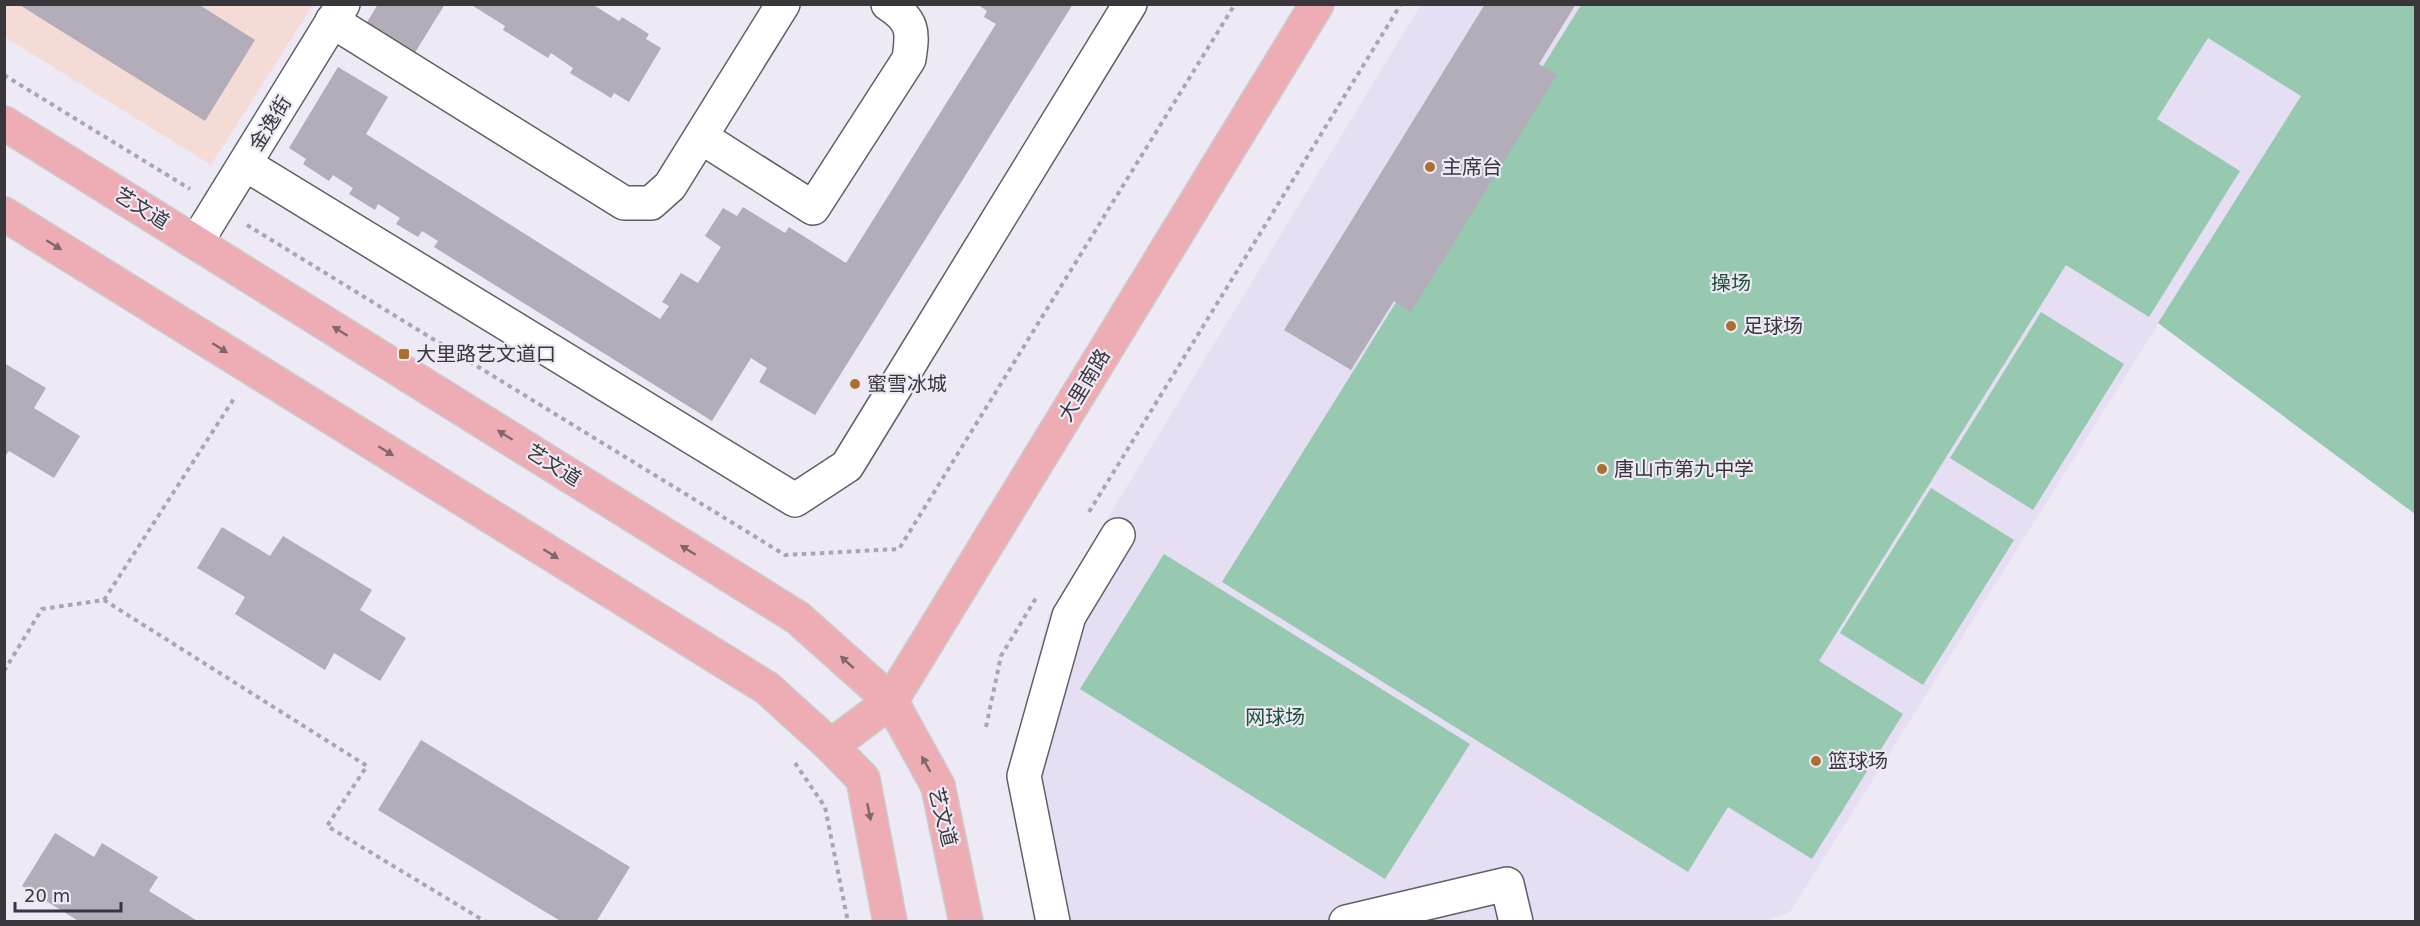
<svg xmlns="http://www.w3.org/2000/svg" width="2420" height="926" font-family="'DejaVu Sans','Noto Sans SC',sans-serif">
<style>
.commercial{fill:#f5dbd6}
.built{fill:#e6def2}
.green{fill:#96c9af}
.building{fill:#b2adb9}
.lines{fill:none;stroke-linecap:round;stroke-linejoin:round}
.minor-casing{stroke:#625e69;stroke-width:36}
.major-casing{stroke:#cccbcc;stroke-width:36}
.path{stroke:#a9a6af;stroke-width:4;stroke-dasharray:4.5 4.5;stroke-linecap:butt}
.minor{stroke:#fff;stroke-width:33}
.major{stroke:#eeadb5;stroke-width:33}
.oneway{fill:#81666c}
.poi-dot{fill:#aa7030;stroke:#ede9f5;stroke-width:2}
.labels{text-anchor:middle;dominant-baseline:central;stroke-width:4.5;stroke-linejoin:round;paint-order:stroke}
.street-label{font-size:20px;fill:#39373c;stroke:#ede9f5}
.poi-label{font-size:20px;fill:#39373c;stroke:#ede9f5;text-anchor:start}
.park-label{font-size:20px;fill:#1b4f39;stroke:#ede9f5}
</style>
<rect width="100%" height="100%" fill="#ede9f5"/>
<path class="commercial" d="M4,5H313L211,165L5,37Z"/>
<path class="built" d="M1421,5H2155L2301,96L1790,912L1761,922L1038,921L1011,775L1048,616Z"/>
<g class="green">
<path d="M1581,5H2415V514L2158,323L2301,96L2208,38L2157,119L2240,171L2149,317L2066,265L1819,661L1903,714L1812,859L1728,807L1688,872L1222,582Z"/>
<path d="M2041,312L2124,364L2033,510L1950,458Z"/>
<path d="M1931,488L2014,540L1923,685L1840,633Z"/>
<path d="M1164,554L1470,744L1385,879L1080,689Z"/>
</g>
<g class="building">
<path d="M18,4H198L255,40L205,121Z"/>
<path d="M378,4H445L411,59L363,29Z"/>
<path d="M470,4H592L619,21L622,17L649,34L646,39L661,48L629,102L614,93L611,98L570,73L573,68L551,53L548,58L503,30L505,26Z"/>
<path d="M977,4H1073L815,415L759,382L767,368L751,358L712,421L434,247L438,241L422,231L418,237L396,224L400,218L378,204L375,210L349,194L353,188L333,175L329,181L303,164L306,159L289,148L338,67L388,97L366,134L660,319L669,306L662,302L681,273L698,283L721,247L705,236L723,208L737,216L743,207L785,233L789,227L846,263L996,24L984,17L987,11Z"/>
<path d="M1485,4H1576L1539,64L1557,75L1411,312L1394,301L1351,370L1284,330Z"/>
<path d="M4,363L46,388L34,408L80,436L54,478L9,451L4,458Z"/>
<path d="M222,527L270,556L283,536L372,590L360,610L406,638L380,681L334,653L325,670L235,614L245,597L197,568Z"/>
<path d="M421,740L630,867L596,922H562L378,810Z"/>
<path d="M55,833L94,857L102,843L158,877L149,891L199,922H80L22,886Z"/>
</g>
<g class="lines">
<defs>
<g id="minor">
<path d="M332,21L624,203H651L670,186L783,4"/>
<path d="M701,137L813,208L909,59C913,32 914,21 888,4"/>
<path d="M245,164L795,500L847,466L1130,4"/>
<path d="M197,241L343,4"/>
<path d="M1053,922L1024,776L1069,616L1118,535"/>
<path d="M1346,922L1507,884L1516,922"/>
</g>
<g id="major">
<path d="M4,123L798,618L891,701L938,786L966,922"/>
<path d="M4,214L767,688L831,746L863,779L890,922"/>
<path d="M831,746L891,701L1317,4"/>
</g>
</defs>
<use href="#minor" class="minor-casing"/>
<use href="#major" class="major-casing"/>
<g class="path">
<path d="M4,75L190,189"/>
<path d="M247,225L785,555L899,549L1235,4"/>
<path d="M1089,512L1401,4"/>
<path d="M104,600L235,397"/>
<path d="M4,671L42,609L104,600L367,766L327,826L486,922"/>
<path d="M986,727L1001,656L1036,598"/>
<path d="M795,763L825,807L848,922"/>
</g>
<use href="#minor" class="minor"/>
<use href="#major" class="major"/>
</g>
<defs><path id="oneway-solid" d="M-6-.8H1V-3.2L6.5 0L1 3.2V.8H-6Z" transform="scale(1.5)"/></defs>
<g class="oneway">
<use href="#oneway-solid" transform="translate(54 245) rotate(32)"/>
<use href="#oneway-solid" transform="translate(340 331) rotate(-148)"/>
<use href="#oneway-solid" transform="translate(220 348) rotate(32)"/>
<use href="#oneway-solid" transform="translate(505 435) rotate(-148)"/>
<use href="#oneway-solid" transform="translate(386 451) rotate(32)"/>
<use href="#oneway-solid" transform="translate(688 550) rotate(-148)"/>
<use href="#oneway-solid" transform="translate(551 554) rotate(32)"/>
<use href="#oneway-solid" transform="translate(847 662) rotate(-138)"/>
<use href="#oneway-solid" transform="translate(926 764) rotate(-119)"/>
<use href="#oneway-solid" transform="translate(869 812) rotate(79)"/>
</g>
<g class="poi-dot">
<circle cx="1430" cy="167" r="6"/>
<circle cx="1731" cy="326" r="6"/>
<rect x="398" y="348" width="12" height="12" rx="3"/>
<circle cx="855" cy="384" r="6"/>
<circle cx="1602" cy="469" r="6"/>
<circle cx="1816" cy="761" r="6"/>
</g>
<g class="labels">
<g class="street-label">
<text transform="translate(270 123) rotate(-58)">金逸街</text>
<text transform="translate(142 208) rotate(32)">艺文道</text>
<text transform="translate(1084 385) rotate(-59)">大里南路</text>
<text transform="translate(554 465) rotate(32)">艺文道</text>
<text transform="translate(943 817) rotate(76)">艺文道</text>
</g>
<g class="poi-label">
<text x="1442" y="167">主席台</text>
<text x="1743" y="326">足球场</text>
<text x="416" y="354">大里路艺文道口</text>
<text x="867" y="384">蜜雪冰城</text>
<text x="1614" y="469">唐山市第九中学</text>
<text x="1828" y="761">篮球场</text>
</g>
<g class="park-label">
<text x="1731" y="283">操场</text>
<text x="1275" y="717">网球场</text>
</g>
</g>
<rect width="2420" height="926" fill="none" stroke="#39373c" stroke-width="12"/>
<path d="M15 902v9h106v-9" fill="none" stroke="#39373c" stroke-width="3"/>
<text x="24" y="902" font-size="18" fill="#39373c" stroke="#ede9f5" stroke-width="4.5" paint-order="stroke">20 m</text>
</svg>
